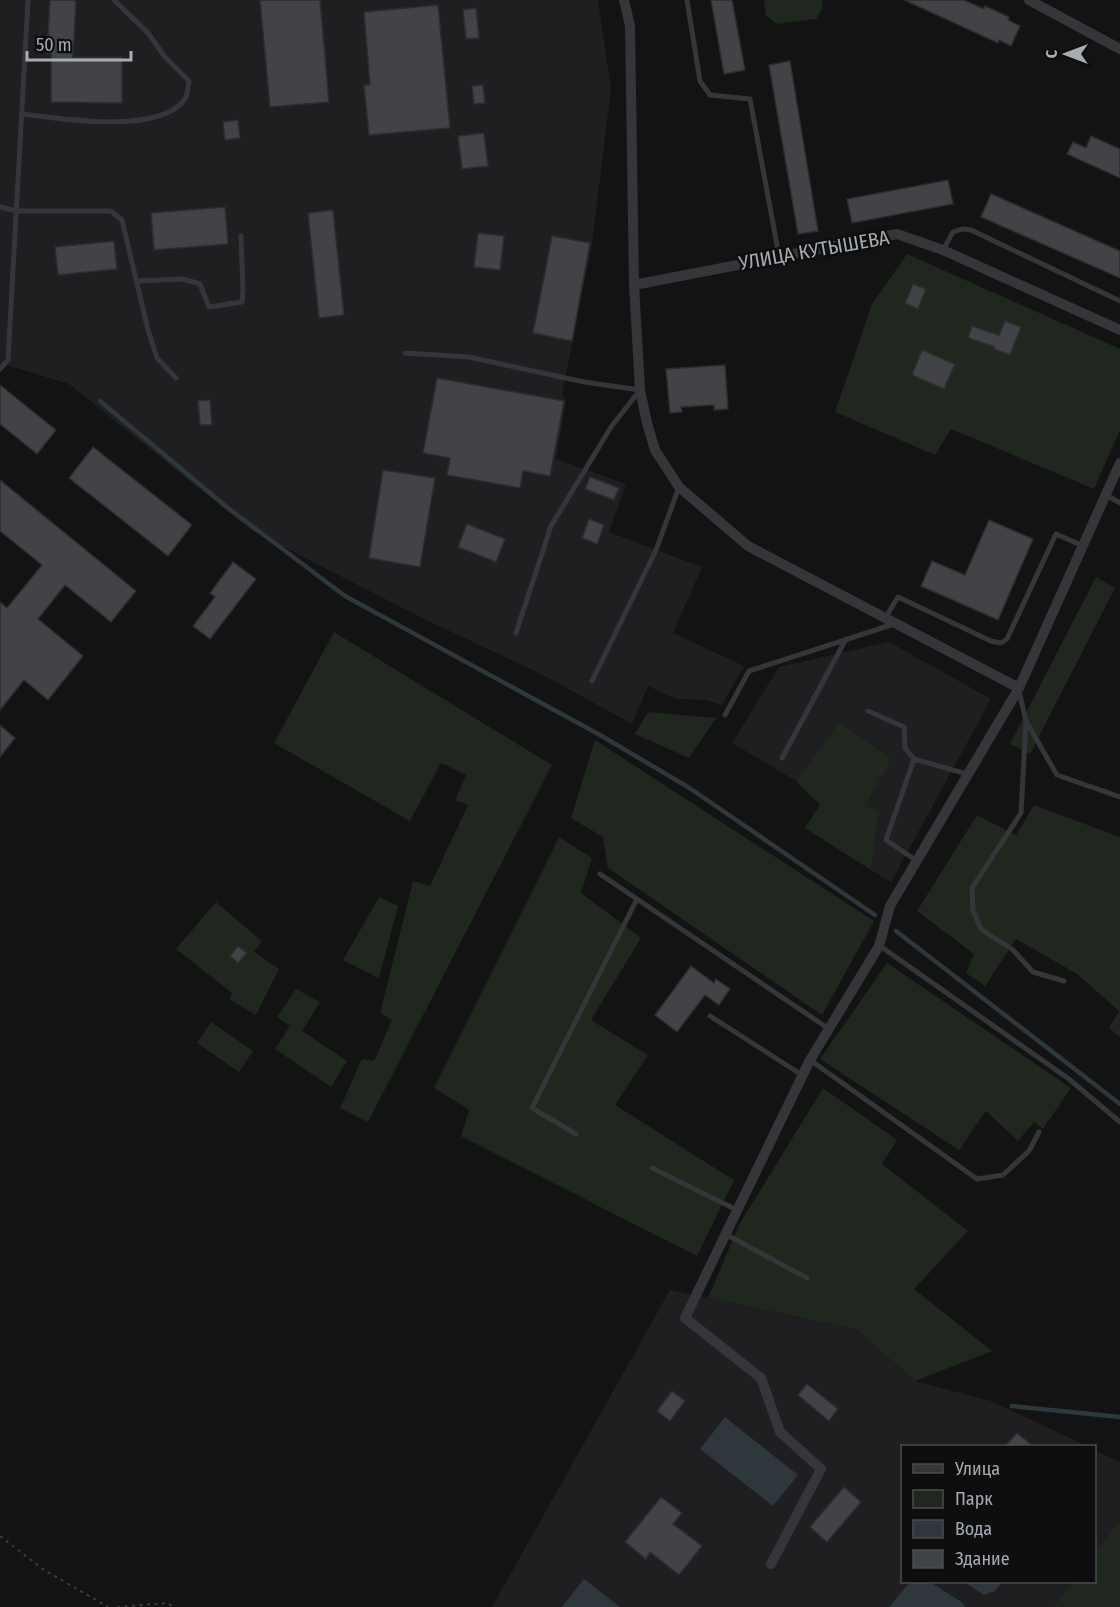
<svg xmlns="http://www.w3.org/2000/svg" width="1120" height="1607" font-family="'Fira Sans Condensed',sans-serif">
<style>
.built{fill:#1f1f21}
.green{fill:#1f271f}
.water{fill:#2d373c}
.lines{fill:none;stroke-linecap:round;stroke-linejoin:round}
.stream{stroke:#2d373c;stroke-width:4.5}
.building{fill:#424347;stroke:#2d2d30;stroke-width:1.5}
.path{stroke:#3a3d40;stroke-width:2;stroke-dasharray:3 4.5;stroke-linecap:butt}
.service{stroke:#343639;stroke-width:5}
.minor{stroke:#343639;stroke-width:10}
.labels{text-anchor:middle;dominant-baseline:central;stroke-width:5;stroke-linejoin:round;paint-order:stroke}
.street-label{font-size:20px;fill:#a5acb4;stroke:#0e0e0f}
</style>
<rect width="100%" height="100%" fill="#131314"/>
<g class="built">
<path d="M0,0H598L611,89L592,244L562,394L566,401L556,459L626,484L609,532L702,567L673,633L744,666L722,705L706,700L676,699L648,686L632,724L543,675L422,618L251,530L69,384L0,363Z"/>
<path d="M889,642L991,699L891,882L871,870L879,813L866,805L892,759L839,722L796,781L732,743L779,667Z"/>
<path d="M670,1290L857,1330L915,1381L991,1401L1087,1446H902V1582H1073L1053,1607H492Z"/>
<path d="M1094,1450L1120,1462V1520L1095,1553Z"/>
</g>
<g class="green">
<path d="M764,0H822L823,8L816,19L777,24L766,16Z"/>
<path d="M907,254L1120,349V430L1094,489L951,429L935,455L835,412L872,304Z"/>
<path d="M1096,577L1115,588L1030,754L1010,744Z"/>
<path d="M334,632L552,765L368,1122L340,1108L362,1059L374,1061L392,1020L380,1013L413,881L430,886L468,805L455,800L466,775L441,763L410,821L274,743Z"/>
<path d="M648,712L716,718L689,758L635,734Z"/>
<path d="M839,722L892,759L866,805L879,812L871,870L805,828L820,805L796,781Z"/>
<path d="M595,740L874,921L822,1015L608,868L603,837L571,818Z"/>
<path d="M1034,805L1120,837V1037L1109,1028L1119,1011L1077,974L1016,939L985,986L966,973L974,954L917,911L977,815L1016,835Z"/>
<path d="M559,837L592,858L581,893L641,938L591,1020L648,1055L615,1105L734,1180L697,1256L461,1136L469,1110L434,1088Z"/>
<path d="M379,897L398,906L379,978L343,960Z"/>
<path d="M216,902L262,941L254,952L279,969L256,1015L230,1000L232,993L176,949Z"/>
<path d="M887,963L1071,1088L1043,1129L1034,1122L1018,1141L986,1111L959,1150L820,1059Z"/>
<path d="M296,989L320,1002L302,1031L347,1061L331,1087L275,1049L290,1026L277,1017Z"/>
<path d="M211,1022L253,1051L239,1072L197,1043Z"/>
<path d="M823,1088L897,1140L882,1164L968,1231L914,1289L992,1351L915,1381L857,1330L708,1298L739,1225Z"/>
<path d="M1120,1520V1607H1053L1073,1582H1094L1095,1553Z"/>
</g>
<g class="water">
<path d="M725,1417L798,1475L773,1506L700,1449Z"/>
<path d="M584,1579L620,1607H562Z"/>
<path d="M910,1582H930L963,1603L965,1607H889Z"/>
<path d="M964,1582H1002L995,1591L984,1595Z"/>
</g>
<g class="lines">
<g class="stream">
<path d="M100,401L228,508L345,596L600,735L688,787L875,915"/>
<path d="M896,931L1120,1104"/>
<path d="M1012,1406L1120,1417"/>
</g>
</g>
<g class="building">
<path d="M50,0H76L73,57H122V103L51,102V54H47Z"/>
<path d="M260,0H320L329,102L270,107Z"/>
<path d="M711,0H732L745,70L724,74Z"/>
<path d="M904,0H964L984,9L985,6L1009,17L1008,20L1020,26L1011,46L999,40L998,43Z"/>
<path d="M438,5L450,128L369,135L364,85H370L364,12Z"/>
<path d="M476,8L479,38L466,39L463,10Z"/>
<path d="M790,61L818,231L798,234L769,65Z"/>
<path d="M483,85L485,103L474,104L472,86Z"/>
<path d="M238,120L240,138L225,140L223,122Z"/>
<path d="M484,133L488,166L462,169L458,136Z"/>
<path d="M1091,136L1120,149V178L1067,154L1073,142L1086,148Z"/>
<path d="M948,180L953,204L852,223L847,199Z"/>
<path d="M991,194L1120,251V278L981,217Z"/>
<path d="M225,207L228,244L154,250L151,213Z"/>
<path d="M333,210L344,315L319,318L308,213Z"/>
<path d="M478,233L504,236L500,270L474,267Z"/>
<path d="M552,236L590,243L572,341L533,333Z"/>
<path d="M114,241L117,269L58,275L55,247Z"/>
<path d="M913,284L926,289L918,309L905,303Z"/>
<path d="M1005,321L1021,327L1010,355L994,349L995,347L968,338L972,326L999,335Z"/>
<path d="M922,350L955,364L944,389L912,375Z"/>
<path d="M725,365L728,409L714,410V405L681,407L682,412L670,413L666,369Z"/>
<path d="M437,378L564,401L550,476L523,471L520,488L447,475L450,458L423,453Z"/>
<path d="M0,385L56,430L37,454L0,424Z"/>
<path d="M210,400L212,425H200L198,401Z"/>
<path d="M93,447L192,525L168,556L69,478Z"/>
<path d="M383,470L435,478L420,567L369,558Z"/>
<path d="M590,477L619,488L614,500L585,489Z"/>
<path d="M0,480L136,591L111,622L65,585L38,619L83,656L48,700L24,680L0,710V602L7,608L42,565L0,531Z"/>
<path d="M589,519L604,525L597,544L582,538Z"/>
<path d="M989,520L1033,539L998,620L921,586L932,561L965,575Z"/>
<path d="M467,524L505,539L496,562L458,547Z"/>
<path d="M233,562L256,579L210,639L193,626L215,597L210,593Z"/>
<path d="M0,725L15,738L0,757Z"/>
<path d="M238,946L247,953L238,963L230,956Z"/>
<path d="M691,966L714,983L716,979L730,989L719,1005L705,995L677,1032L655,1015Z"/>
<path d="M807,1384L838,1409L829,1421L798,1395Z"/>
<path d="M672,1391L685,1401L670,1421L657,1411Z"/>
<path d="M1017,1433L1033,1446H1005Z"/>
<path d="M844,1487L861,1502L827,1542L810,1527Z"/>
<path d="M661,1497L682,1513L673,1524L702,1546L679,1575L650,1552L646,1559L625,1542Z"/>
</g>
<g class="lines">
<g class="path">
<path d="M0,1536L44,1570L108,1607"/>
<path d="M117,1607L167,1603L174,1607"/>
</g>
<g class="service">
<path d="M687,0L700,81L710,95L750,99L779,256"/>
<path d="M23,114C61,119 160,135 185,99C188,94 188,86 189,81L165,57L148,33L114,0"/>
<path d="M0,207L17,211H111L122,220L148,330L157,358L176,378"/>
<path d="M943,250L953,232L962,229L971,230L1120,301"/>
<path d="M137,281L183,279L200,284L209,307L242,302L243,289L241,236"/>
<path d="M405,353L469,357L584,382L640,390L611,427L551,526L516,633"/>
<path d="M0,369L8,360L28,0"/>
<path d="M1106,495L1120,503"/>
<path d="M885,618L898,597L991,641L1001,643L1007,639L1056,534L1083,546"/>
<path d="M592,681L656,550L679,487"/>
<path d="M1019,691L1026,721L1057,775L1120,797"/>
<path d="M868,711L904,727L905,748L914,759"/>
<path d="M725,715L749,671L894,624"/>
<path d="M1026,721L1021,813L972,888L973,911L981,929L1013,950L1033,972L1064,981"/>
<path d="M782,758L846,639"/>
<path d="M917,861L886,840L914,759L967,774"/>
<path d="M600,874L829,1029"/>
<path d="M880,946L1069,1079L1120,1122"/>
<path d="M710,1016L802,1075"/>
<path d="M810,1060L977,1179L1003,1175L1029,1151L1039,1132"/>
<path d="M576,1134L532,1108L637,899"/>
<path d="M652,1168L737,1210"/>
<path d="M725,1234L807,1278"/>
</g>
<g class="minor">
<path d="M624,0L630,26L634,285L640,390L647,423L655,450L679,487L748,546L1019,688L1120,463"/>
<path d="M1029,0L1120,49"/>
<path d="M634,285L897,234L943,250L1120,330"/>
<path d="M771,1564L821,1469L780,1432L761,1378L685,1318L810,1060L879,946L890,906L1019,688"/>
</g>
</g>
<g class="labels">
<g class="street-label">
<text transform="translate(814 250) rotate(-10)">УЛИЦА КУТЫШЕВА</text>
</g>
</g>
<rect x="901" y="1445" width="195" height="138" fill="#0e0e0f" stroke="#4a4d51" stroke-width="1.5"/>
<rect x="913" y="1464" width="30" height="9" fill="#343639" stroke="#4a4d51" stroke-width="1.5"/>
<text x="955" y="1475" font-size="18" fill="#a5acb4">Улица</text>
<rect x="913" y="1490" width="30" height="18" fill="#1f271f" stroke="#4a4d51" stroke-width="1.5"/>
<text x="955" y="1505" font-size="18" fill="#a5acb4">Парк</text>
<rect x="913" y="1520" width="30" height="18" fill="#2d373c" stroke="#4a4d51" stroke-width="1.5"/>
<text x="955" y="1535" font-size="18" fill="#a5acb4">Вода</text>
<rect x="913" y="1550" width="30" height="18" fill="#424347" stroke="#4a4d51" stroke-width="1.5"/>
<text x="955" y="1565" font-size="18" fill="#a5acb4">Здание</text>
<g transform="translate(1066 54) rotate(270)" stroke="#0e0e0f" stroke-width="4.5" paint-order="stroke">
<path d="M0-4.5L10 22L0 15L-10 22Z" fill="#a5acb4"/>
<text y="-9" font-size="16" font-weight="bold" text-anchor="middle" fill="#a5acb4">С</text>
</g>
<path d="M27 51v9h104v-9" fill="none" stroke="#a5acb4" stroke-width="3"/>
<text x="36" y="51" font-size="18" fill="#a5acb4" stroke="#0e0e0f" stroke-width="4.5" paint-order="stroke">50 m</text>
</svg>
